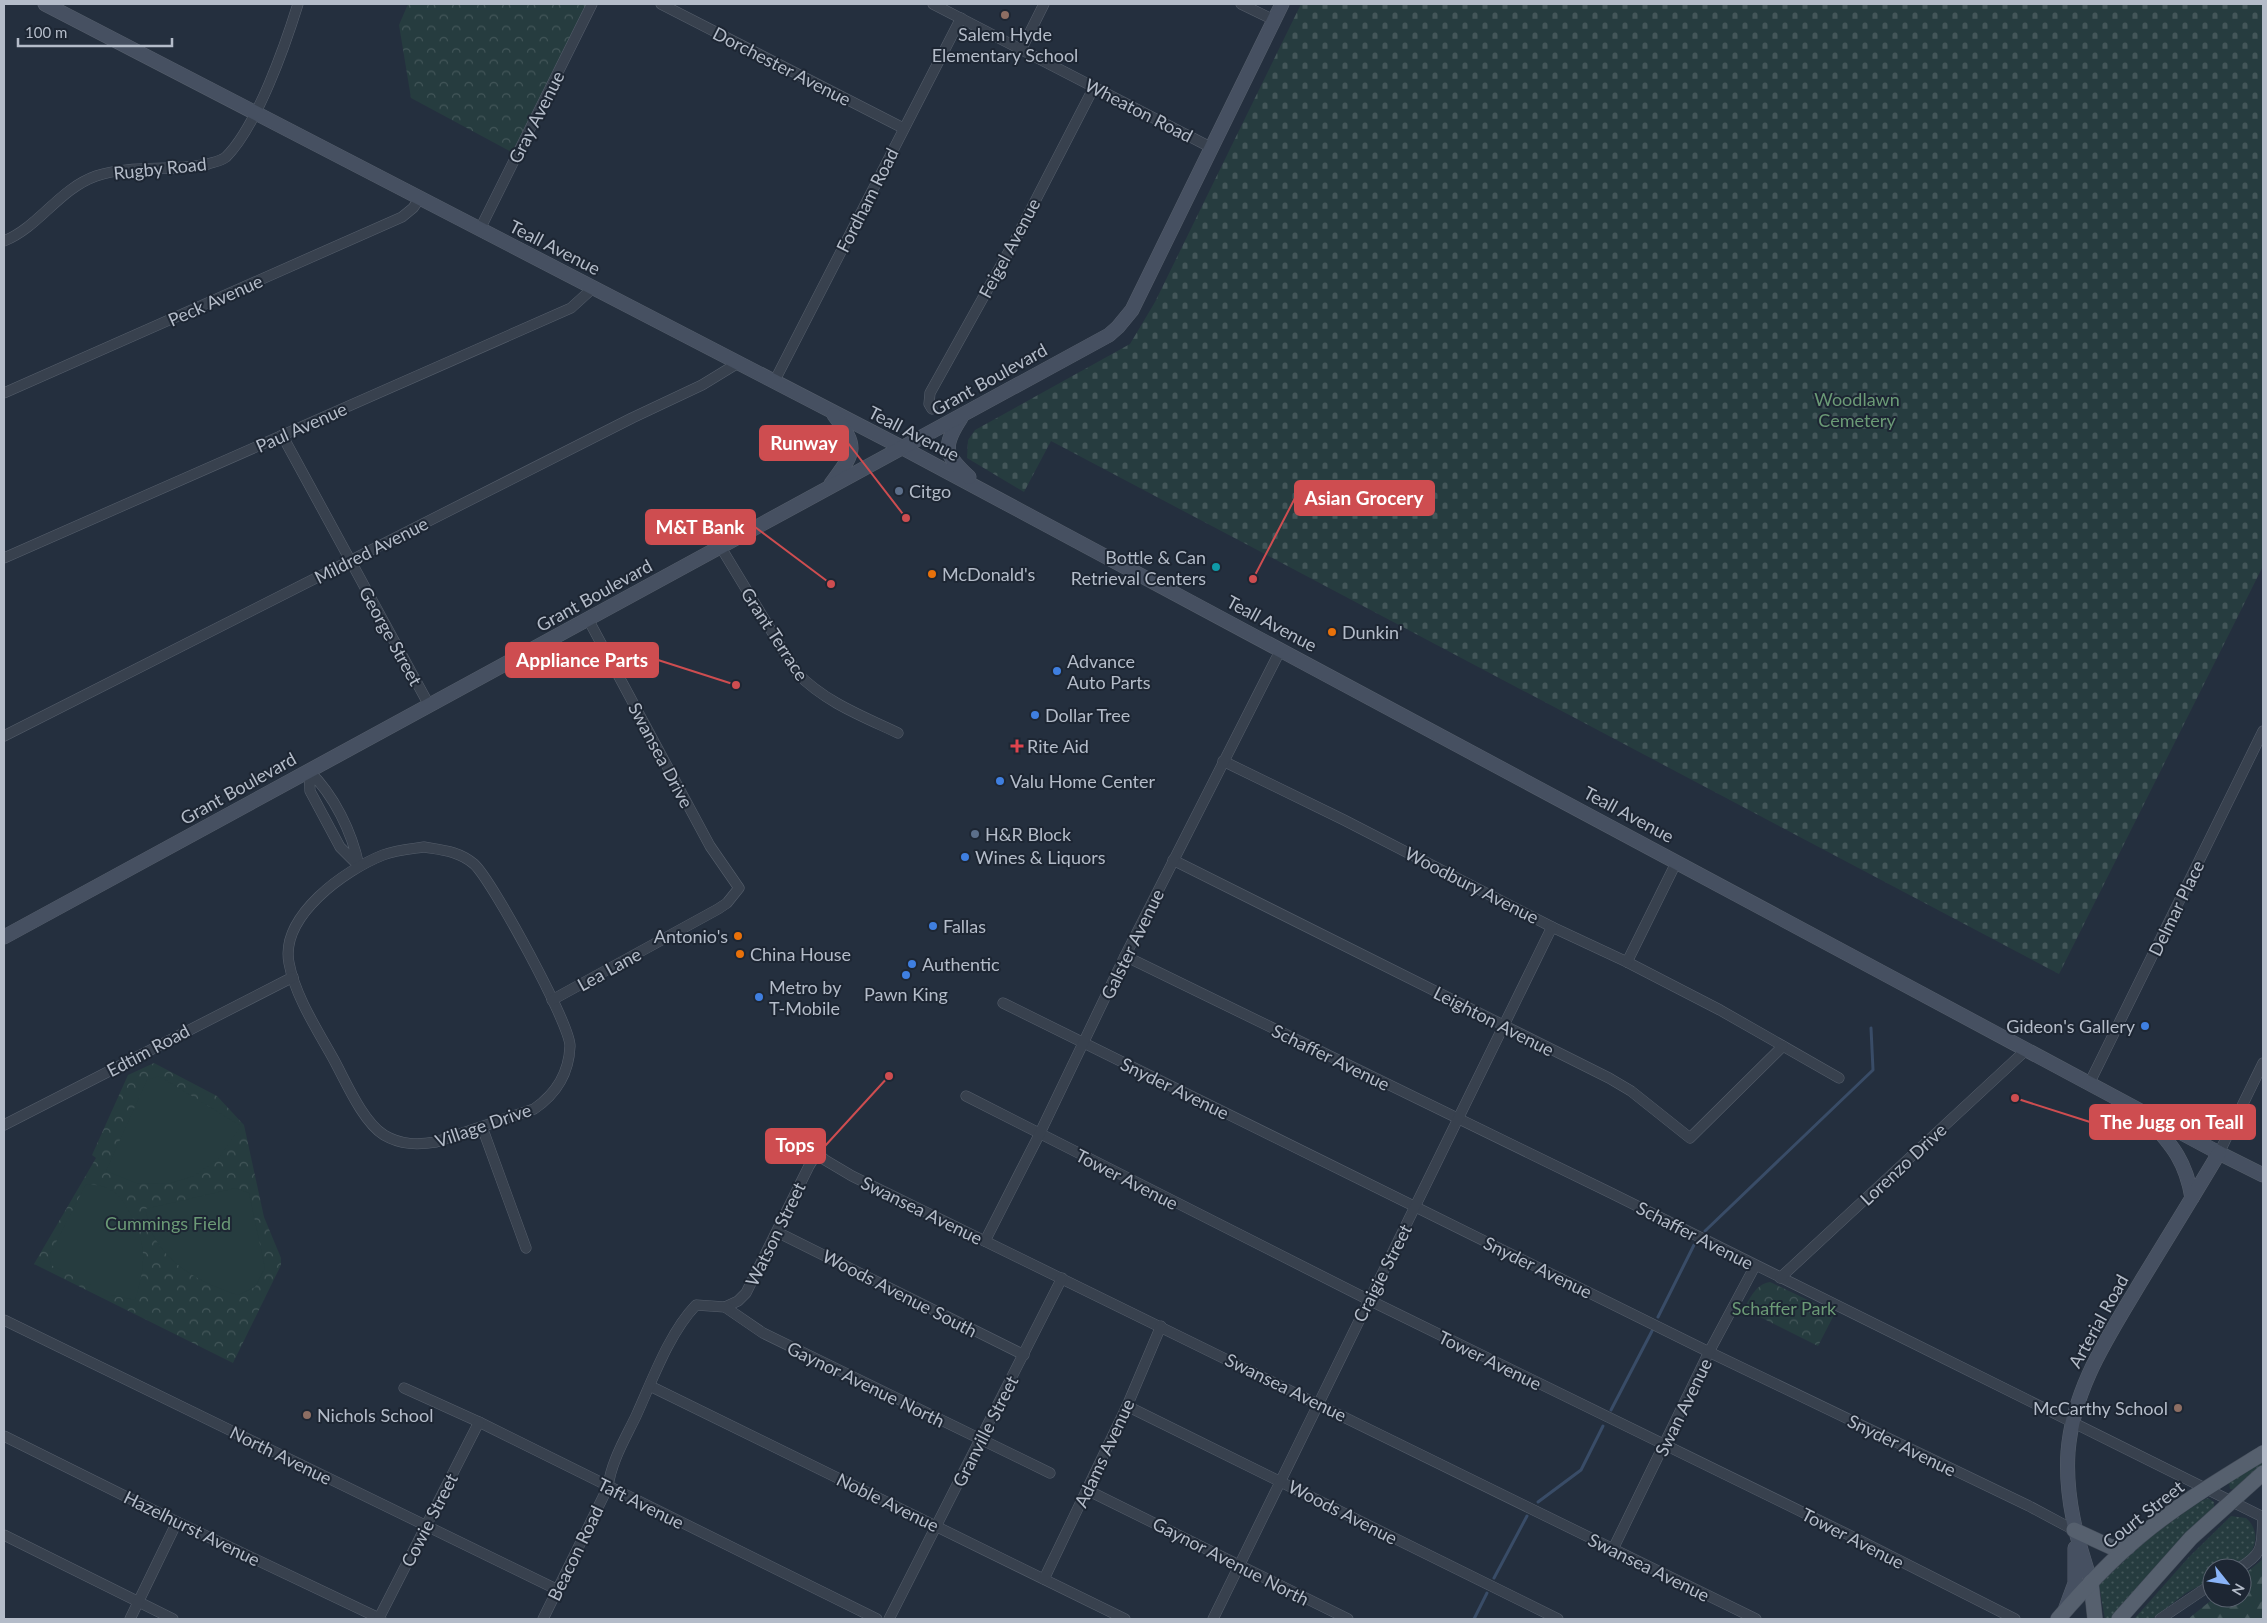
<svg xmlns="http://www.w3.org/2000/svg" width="2267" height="1623" font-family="Lato,sans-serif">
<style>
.grass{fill:url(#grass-dots)}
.forest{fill:url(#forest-firs)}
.cemetery{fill:url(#cemetery-stones)}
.park{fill:url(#park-crowns)}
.pitch{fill:#263c3f}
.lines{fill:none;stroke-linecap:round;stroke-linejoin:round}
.stream{stroke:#394c67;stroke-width:3}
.street-casing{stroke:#565f6c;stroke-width:11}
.secondary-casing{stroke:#565f6c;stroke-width:15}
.primary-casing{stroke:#414a57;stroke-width:16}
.street{stroke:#38414e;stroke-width:10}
.secondary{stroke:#465061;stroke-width:14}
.primary{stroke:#56606e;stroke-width:15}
.education-dot{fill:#8d6e63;stroke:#1d2633;stroke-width:2}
.service-dot{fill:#5c6f8a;stroke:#1d2633;stroke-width:2}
.culture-dot{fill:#0f9aa8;stroke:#1d2633;stroke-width:2}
.food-dot{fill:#e8710a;stroke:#1d2633;stroke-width:2}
.shop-dot{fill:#3f7fe0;stroke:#1d2633;stroke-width:2}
.health-dot{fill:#e0444e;stroke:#1d2633;stroke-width:2}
.labels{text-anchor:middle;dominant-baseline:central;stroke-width:4;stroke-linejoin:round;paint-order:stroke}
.poi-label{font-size:18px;fill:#b4bcc9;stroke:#1d2633;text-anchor:start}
.street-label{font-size:18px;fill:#b4bcc9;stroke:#1d2633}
.park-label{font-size:18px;fill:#6b9a76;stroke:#1d2633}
.leader{fill:none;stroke:#ce4d50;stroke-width:2}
.callout-dot{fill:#ce4d50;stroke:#1d2633;stroke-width:2}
.callout{fill:#ce4d50;stroke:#ce4d50;stroke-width:2}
.callout-label{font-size:19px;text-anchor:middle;font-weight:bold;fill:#fff}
</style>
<defs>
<pattern id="grass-dots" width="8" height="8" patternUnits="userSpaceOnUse" patternTransform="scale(1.25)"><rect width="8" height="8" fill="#263c3f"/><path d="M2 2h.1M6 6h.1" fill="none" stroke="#435659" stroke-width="1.8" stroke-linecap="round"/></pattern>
<pattern id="forest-firs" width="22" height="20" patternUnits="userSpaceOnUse" patternTransform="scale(1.25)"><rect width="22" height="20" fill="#263c3f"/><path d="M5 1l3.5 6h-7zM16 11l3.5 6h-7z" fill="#435659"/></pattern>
<pattern id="cemetery-stones" width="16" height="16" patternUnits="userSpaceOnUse" patternTransform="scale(1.25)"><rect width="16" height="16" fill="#263c3f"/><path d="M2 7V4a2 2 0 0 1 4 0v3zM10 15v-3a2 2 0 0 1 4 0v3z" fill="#435659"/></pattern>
<pattern id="park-crowns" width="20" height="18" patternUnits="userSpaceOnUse" patternTransform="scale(1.25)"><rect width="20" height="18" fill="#263c3f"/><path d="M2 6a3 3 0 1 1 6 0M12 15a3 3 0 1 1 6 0" fill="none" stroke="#435659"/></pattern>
</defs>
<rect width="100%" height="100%" fill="#242f3e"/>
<g class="grass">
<path d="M2263,1458V1467L2236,1490L2230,1489L2229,1482Z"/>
<path d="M2208,1498L2214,1502V1508L2114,1619H2105L2099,1585L2146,1540L2199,1502Z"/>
<path d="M2231,1516L2246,1518C2266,1535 2251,1564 2228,1568C2223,1569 2217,1568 2212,1568V1579L2186,1593L2152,1619H2134L2189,1557Z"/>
</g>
<path class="forest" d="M2263,1559V1619H2188L2214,1598H2242V1576Z"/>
<path class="cemetery" d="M1301,4H2263V566L2059,974L1051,441L1024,492L967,458L968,440L975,430L1130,344L1155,302Z"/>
<g class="park">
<path d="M408,4H592L517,155L411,98L399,25Z"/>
<path d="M154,1063L217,1096L244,1125L264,1217L281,1258V1265L233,1363L34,1264L96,1158L92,1155L128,1075Z"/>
<path d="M1770,1282L1835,1313L1818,1346L1744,1309C1750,1298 1756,1284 1770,1282Z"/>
</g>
<g class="pitch">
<path d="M159,1076L241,1126L218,1159L194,1176L168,1184L136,1183L106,1171L147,1080Z"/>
<path d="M86,1184C93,1185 103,1185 109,1189C119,1193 126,1206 131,1215C148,1247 145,1267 135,1300L111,1295L51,1265L49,1256Z"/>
<path d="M236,1188L249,1193L265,1268L255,1287L238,1295C204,1284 171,1268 153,1235C149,1228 148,1217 145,1209Z"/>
</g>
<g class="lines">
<g class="stream">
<path d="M1705,1231L1873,1070L1871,1028"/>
<path d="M1658,1317L1694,1245"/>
<path d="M1611,1410L1652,1331"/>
<path d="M1538,1502L1581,1470L1603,1426"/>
<path d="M1494,1578L1527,1516"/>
<path d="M1474,1619L1487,1593"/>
</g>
<defs>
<g id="street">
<path d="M661,4L903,128"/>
<path d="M933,4L1212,148"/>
<path d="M1241,4L1274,20"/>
<path d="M1021,50L1044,4"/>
<path d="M480,229L592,4"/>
<path d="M4,241C39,227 59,189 96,176C132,164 171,172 208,164C214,162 221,161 226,157C257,126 285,46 298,4"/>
<path d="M774,382L961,18"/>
<path d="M4,393L402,217L413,208L420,198"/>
<path d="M932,409L929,404L930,393L1014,242L1094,87"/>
<path d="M282,435L429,705"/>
<path d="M720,546L797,673C825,702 862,716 898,733"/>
<path d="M4,558L571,308L593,288"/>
<path d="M4,736L632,418L702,385L738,363"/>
<path d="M1223,761L1344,820L1552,927L1627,962L1720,1010L1839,1078"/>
<path d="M309,771C334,795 352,832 359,866L340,847L310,791Z"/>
<path d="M424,847C442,850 459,851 474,864C492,880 570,1024 570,1046C569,1073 556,1094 534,1109L436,1142C418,1145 401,1145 384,1135C363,1122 346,1082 334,1060C318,1031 295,996 289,963C280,916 345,870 383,855C396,850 410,849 424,847Z"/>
<path d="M1173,860L1609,1078L1631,1091L1690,1138L1783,1046"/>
<path d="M1125,956L1611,1193L2263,1517"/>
<path d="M1627,962L1677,861"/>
<path d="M552,1000L718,909L727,903L739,888L710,846L588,619"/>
<path d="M1003,1003L1709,1352L2029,1506L2074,1530"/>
<path d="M2089,1084L2263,731"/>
<path d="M966,1096L1369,1300L1849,1535L2015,1619"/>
<path d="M4,1125L293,977"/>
<path d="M482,1127L526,1248"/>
<path d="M2219,1153L2263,1063"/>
<path d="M777,1232L1024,1355"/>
<path d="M985,1241L1039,1135L1125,956L1281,649"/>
<path d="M1780,1278L2026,1050"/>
<path d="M725,1307L738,1301L746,1293L809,1166L817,1153L825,1160L852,1176L1756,1619"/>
<path d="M4,1320L558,1590"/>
<path d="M650,1386L1125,1619"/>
<path d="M404,1388L479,1422L877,1619"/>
<path d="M1127,1406L1558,1619"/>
<path d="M4,1436L177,1522L381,1619"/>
<path d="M1087,1490L1348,1619"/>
<path d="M4,1535L173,1619"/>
<path d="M1613,1549L1709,1352L1755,1266"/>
<path d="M2239,1568C2266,1552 2261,1544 2263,1516"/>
<path d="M1044,1579L1127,1406L1161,1326"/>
<path d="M379,1618L479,1422"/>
<path d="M130,1619L177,1522"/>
<path d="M543,1619L608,1487C611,1462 625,1439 636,1416C652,1381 669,1333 696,1305L725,1307L763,1333L1050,1473"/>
<path d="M889,1619L1062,1278"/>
<path d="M1213,1619L1552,927"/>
<path d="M2160,1619L2212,1584"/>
</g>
<g id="secondary">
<path d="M45,4L903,448L2219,1153L2263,1175"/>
<path d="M961,418C942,447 944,454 969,477"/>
<path d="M831,484C854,452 860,449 834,415"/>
<path d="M4,937L1109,335L1118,327L1132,310L1282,4"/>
<path d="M2149,1120C2173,1146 2186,1162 2192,1198"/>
<path d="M2091,1582C2077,1540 2065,1498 2068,1452C2073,1388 2108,1337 2140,1283C2166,1240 2193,1197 2219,1153"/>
<path d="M2065,1610L2075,1583V1548"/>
</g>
<g id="primary">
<path d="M2074,1530L2111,1547H2128"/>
<path d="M2091,1582L2095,1619"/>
<path d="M2058,1619C2083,1590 2109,1562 2139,1537C2177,1505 2221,1479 2263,1453"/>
<path d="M2119,1619L2191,1538L2263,1473"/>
</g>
</defs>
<use href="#street" class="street-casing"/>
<use href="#secondary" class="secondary-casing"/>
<use href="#primary" class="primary-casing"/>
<use href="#street" class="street"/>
<use href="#secondary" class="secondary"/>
<use href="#primary" class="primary"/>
</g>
<g class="education-dot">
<circle cx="1005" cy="15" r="5"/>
<circle cx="2178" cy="1408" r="5"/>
<circle cx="307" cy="1415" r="5"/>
</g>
<g class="service-dot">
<circle cx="899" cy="491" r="5"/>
<circle cx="975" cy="834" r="5"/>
</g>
<circle class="culture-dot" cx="1216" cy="567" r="5"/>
<g class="food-dot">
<circle cx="932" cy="574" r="5"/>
<circle cx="1332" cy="632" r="5"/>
<circle cx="738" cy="936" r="5"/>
<circle cx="740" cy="954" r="5"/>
</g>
<g class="shop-dot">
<circle cx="1057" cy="671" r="5"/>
<circle cx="1035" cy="715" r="5"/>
<circle cx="1000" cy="781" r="5"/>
<circle cx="965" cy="857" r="5"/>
<circle cx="933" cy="926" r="5"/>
<circle cx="912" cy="964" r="5"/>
<circle cx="906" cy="975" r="5"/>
<circle cx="759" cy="997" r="5"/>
<circle cx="2145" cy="1026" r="5"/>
</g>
<path class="health-dot" d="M1014.5 738.5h5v5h5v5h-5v5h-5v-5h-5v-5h5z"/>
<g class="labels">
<g class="poi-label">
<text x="1005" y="34" text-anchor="middle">Salem Hyde<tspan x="1005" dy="21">Elementary School</tspan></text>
<text x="909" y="491">Citgo</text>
<text x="1206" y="557" text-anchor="end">Bottle &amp; Can<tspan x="1206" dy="21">Retrieval Centers</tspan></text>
<text x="942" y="574">McDonald's</text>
<text x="1342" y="632">Dunkin'</text>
<text x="1067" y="661">Advance<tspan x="1067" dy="21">Auto Parts</tspan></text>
<text x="1045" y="715">Dollar Tree</text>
<text x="1027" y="746">Rite Aid</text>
<text x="1010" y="781">Valu Home Center</text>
<text x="985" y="834">H&amp;R Block</text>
<text x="975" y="857">Wines &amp; Liquors</text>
<text x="943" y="926">Fallas</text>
<text x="728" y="936" text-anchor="end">Antonio's</text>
<text x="750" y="954">China House</text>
<text x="922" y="964">Authentic</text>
<text x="769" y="987">Metro by<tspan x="769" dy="21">T-Mobile</tspan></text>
<text x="906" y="994" text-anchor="middle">Pawn King</text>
<text x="2135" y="1026" text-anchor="end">Gideon's Gallery</text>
<text x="2168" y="1408" text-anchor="end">McCarthy School</text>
<text x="317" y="1415">Nichols School</text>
</g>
<g class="street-label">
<text transform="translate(782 66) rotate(27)">Dorchester Avenue</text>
<text transform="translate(1139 110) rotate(27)">Wheaton Road</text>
<text transform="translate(536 117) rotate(-63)">Gray Avenue</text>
<text transform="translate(160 168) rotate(-6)">Rugby Road</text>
<text transform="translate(867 200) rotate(-63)">Fordham Road</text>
<text transform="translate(555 247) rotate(27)">Teall Avenue</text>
<text transform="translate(1009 248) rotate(-62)">Feigel Avenue</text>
<text transform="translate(215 300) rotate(-24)">Peck Avenue</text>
<text transform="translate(989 379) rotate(-29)">Grant Boulevard</text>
<text transform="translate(301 427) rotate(-24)">Paul Avenue</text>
<text transform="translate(914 433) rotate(27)">Teall Avenue</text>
<text transform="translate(371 550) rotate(-27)">Mildred Avenue</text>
<text transform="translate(594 595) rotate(-29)">Grant Boulevard</text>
<text transform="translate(1272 623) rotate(28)">Teall Avenue</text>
<text transform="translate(775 634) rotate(57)">Grant Terrace</text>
<text transform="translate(391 636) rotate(61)">George Street</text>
<text transform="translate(661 755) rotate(62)">Swansea Drive</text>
<text transform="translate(238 788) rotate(-29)">Grant Boulevard</text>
<text transform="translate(1629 814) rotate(28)">Teall Avenue</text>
<text transform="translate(1472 885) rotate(27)">Woodbury Avenue</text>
<text transform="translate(2176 908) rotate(-64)">Delmar Place</text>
<text transform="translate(1132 944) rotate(-64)">Galster Avenue</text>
<text transform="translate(609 969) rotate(-29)">Lea Lane</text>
<text transform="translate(1494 1021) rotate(27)">Leighton Avenue</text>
<text transform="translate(148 1050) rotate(-28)">Edtim Road</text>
<text transform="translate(1331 1057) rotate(26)">Schaffer Avenue</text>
<text transform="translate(1175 1088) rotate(26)">Snyder Avenue</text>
<text transform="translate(483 1125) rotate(-19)">Village Drive</text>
<text transform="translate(1903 1164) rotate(-43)">Lorenzo Drive</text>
<text transform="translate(1127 1179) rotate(27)">Tower Avenue</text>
<text transform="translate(922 1210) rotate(26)">Swansea Avenue</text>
<text transform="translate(775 1234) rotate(-64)">Watson Street</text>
<text transform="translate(1695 1235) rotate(27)">Schaffer Avenue</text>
<text transform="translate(1538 1267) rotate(26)">Snyder Avenue</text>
<text transform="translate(1382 1273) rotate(-63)">Craigie Street</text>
<text transform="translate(900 1293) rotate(27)">Woods Avenue South</text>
<text transform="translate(2098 1321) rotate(-61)">Arterial Road</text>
<text transform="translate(1490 1360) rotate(26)">Tower Avenue</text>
<text transform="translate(866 1384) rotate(26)">Gaynor Avenue North</text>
<text transform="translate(1286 1387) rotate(26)">Swansea Avenue</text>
<text transform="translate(1683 1407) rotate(-64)">Swan Avenue</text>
<text transform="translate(985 1431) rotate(-63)">Granville Street</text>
<text transform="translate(1902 1445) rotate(26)">Snyder Avenue</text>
<text transform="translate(1104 1453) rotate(-65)">Adams Avenue</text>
<text transform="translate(281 1455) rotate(26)">North Avenue</text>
<text transform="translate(888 1502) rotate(26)">Noble Avenue</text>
<text transform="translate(641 1503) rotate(26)">Taft Avenue</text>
<text transform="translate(1343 1512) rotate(27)">Woods Avenue</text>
<text transform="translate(2143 1514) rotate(-38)">Court Street</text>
<text transform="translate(429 1520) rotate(-63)">Cowie Street</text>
<text transform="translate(192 1528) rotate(26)">Hazelhurst Avenue</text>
<text transform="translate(1853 1538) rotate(27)">Tower Avenue</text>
<text transform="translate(575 1553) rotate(-64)">Beacon Road</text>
<text transform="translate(1231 1561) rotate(27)">Gaynor Avenue North</text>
<text transform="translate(1649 1567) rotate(26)">Swansea Avenue</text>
</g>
<g class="park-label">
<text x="1857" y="399">Woodlawn<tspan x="1857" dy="21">Cemetery</tspan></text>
<text x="168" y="1223">Cummings Field</text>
<text x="1784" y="1308">Schaffer Park</text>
</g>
</g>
<path class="leader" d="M906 518L848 443M1253 579L1295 498M831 584L755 527M736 685L658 660M2015 1098L2090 1122M889 1076L825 1146"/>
<g class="callout-dot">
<circle cx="906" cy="518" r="5"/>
<circle cx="1253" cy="579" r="5"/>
<circle cx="831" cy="584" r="5"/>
<circle cx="736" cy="685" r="5"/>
<circle cx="2015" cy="1098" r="5"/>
<circle cx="889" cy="1076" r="5"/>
</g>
<g class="callout">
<rect x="760" y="426" width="88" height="34" rx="5"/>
<rect x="1295" y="481" width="139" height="34" rx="5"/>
<rect x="646" y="510" width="109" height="34" rx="5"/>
<rect x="506" y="643" width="152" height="34" rx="5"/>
<rect x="2090" y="1105" width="165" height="34" rx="5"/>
<rect x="766" y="1129" width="59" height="34" rx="5"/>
</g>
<g class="callout-label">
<text x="804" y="450">Runway</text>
<text x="1364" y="505">Asian Grocery</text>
<text x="700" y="534">M&amp;T Bank</text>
<text x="582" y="667">Appliance Parts</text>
<text x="2172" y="1129">The Jugg on Teall</text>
<text x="795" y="1152">Tops</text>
</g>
<rect width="2267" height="1623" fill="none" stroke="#b4bcc9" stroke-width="10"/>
<g transform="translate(2227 1583) rotate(120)"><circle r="24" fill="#1d2633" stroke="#59626f"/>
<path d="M0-4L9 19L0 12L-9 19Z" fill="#8ab4f8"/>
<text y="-8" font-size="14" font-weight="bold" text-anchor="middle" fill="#b4bcc9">N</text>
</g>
<path d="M18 38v8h154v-8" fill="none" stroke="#b4bcc9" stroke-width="2.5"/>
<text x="25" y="38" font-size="15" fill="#b4bcc9" stroke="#1d2633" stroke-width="4" paint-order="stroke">100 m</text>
</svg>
